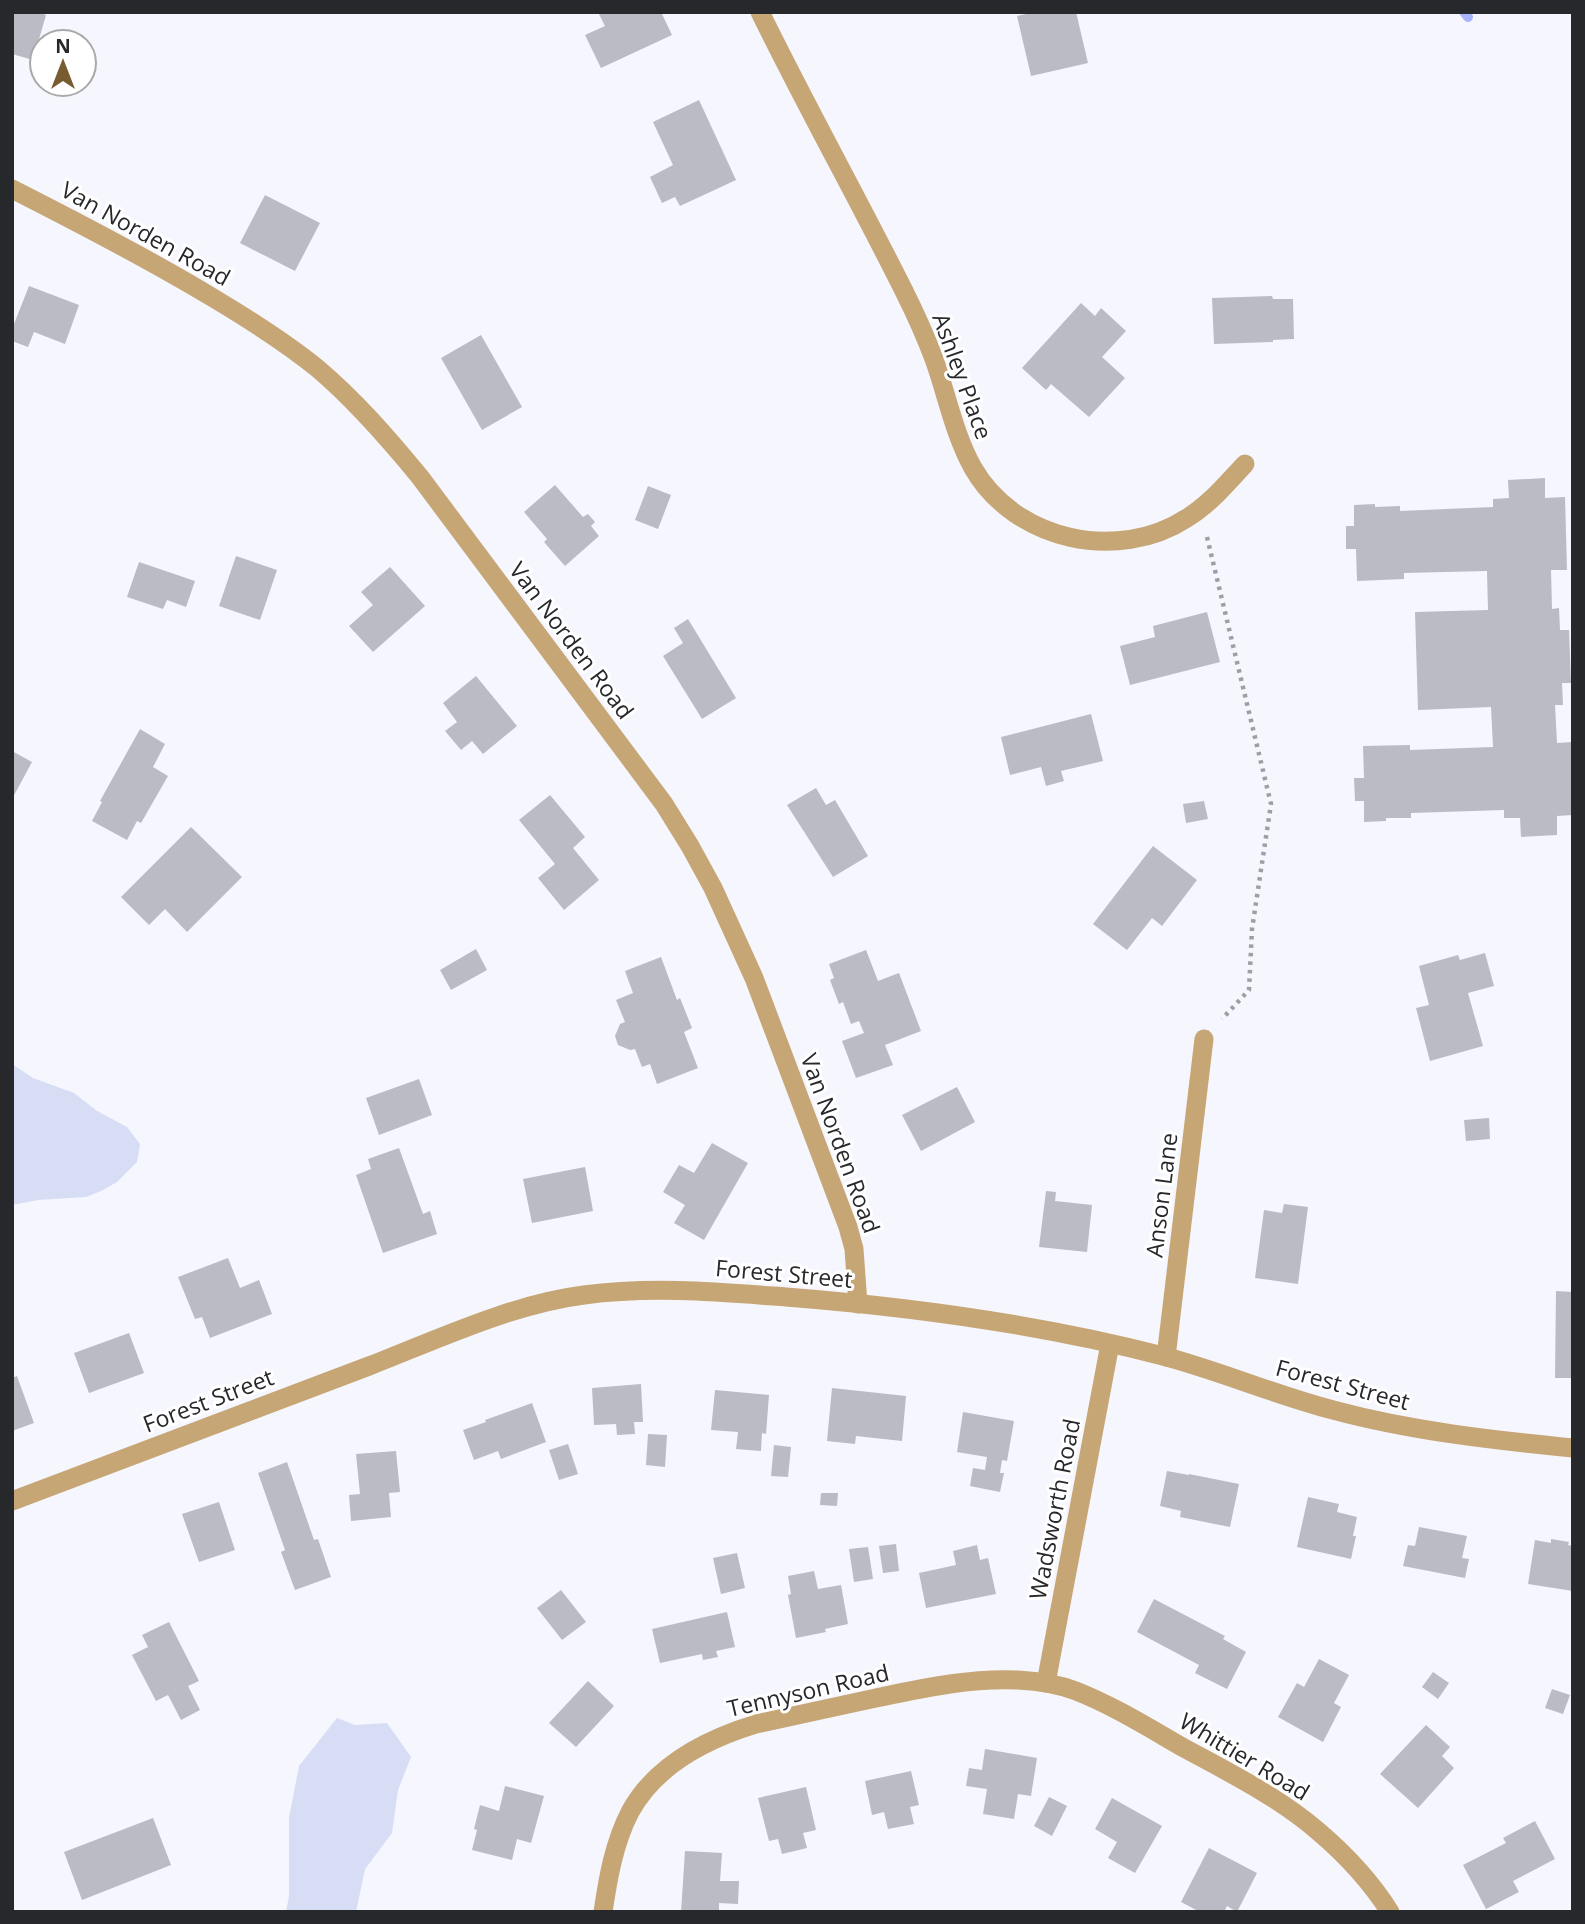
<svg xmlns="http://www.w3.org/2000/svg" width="1585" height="1924" font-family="'Open Sans',sans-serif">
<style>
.green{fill:#d7ddf5}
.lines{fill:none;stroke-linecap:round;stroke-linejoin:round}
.stream{stroke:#a8b4fe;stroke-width:10}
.building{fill:#babbc5}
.path{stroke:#9e9fa4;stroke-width:4.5;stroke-dasharray:3.5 5;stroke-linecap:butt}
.minor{stroke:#c7a676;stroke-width:19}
.tertiary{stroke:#c7a676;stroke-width:19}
.labels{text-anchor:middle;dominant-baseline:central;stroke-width:6;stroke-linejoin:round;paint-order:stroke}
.street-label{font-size:23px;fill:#27282b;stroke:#fff}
</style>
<rect width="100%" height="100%" fill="#f5f6fe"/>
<g class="green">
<path d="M12,1064L33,1078L74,1093L97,1111L127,1127L140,1144L137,1162L117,1182L101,1191L86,1197L38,1200L12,1205Z"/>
<path d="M337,1718L355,1725L387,1723L411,1757L398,1790L392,1833L365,1869L356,1912H286L289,1896V1818L299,1766Z"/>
</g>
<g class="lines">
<path class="stream" d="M1464,12L1468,17"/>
</g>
<g class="building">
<path d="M12,12H38L46,15L33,60L12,54Z"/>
<path d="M598,12H661L672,35L601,68L585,35L605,26Z"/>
<path d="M1035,12H1076L1088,63L1031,76L1017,16Z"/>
<path d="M699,100L736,180L680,206L675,197L662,203L650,177L673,165L653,122Z"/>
<path d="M265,195L320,223L295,271L240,243Z"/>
<path d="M29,286L79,305L65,344L34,332L28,347L12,341V329Z"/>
<path d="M1272,296L1273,299H1293L1294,339L1273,340V342L1214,344L1212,298Z"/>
<path d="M1081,303L1095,316L1101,308L1126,331L1102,357L1125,378L1089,417L1051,384L1046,390L1022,368Z"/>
<path d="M481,335L522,407L482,430L441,358Z"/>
<path d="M1545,478V498L1565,497L1567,570H1551L1552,609L1559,608L1560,630H1569L1571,683H1562L1563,705H1555L1557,743L1573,742V815L1557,816V835L1521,837L1520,818H1504V810L1411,813V818H1386V821L1364,822V801H1355L1354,778H1364L1363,746L1410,745V750L1493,747L1491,707L1418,710L1415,612L1488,610L1487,571L1404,573V579L1357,581L1356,549H1346V526H1354V505L1375,504V507L1400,506V511L1493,507V499L1509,498L1508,480Z"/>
<path d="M555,485L583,517L588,514L595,522L591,526L599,536L565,566L544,542L547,539L524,512Z"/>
<path d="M648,486L671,495L658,529L635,520Z"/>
<path d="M236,556L277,570L260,620L219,606Z"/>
<path d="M139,562L195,581L186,607L167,600L163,609L127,597Z"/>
<path d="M390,567L425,606L373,652L349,626L373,605L361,592Z"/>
<path d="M1207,612L1220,662L1130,685L1120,646L1155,637L1153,626Z"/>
<path d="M688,619L736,698L702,719L663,656L683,643L674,628Z"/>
<path d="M476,676L517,726L483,754L472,741L461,750L445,731L457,722L443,703Z"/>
<path d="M1091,714L1103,761L1061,771L1064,781L1046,786L1041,767L1010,775L1001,737Z"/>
<path d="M140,729L165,744L153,767L168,776L141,823L137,821L127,840L92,821L102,802L100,801Z"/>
<path d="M12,751L32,762L12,799Z"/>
<path d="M816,788L826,805L835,800L868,856L833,877L787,805Z"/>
<path d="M550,795L585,837L573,848L599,880L564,910L538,878L555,864L519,820Z"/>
<path d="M1204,801L1208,819L1186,823L1183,804Z"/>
<path d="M191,827L242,877L187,932L165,909L149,925L121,897Z"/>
<path d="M1153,846L1197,880L1162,926L1152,918L1127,950L1093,924Z"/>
<path d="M476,949L487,970L451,990L440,970Z"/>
<path d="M866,950L878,981L899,973L921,1031L885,1045L893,1065L856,1078L842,1041L864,1033L859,1021L851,1024L843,1002L839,1004L830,980L834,978L829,964Z"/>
<path d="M1485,953L1494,986L1468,993L1483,1046L1430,1061L1416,1008L1429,1005L1419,966L1458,955L1460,960Z"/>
<path d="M661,957L677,1000L680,998L692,1028L684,1032L698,1068L657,1084L650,1064L642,1067L635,1049L630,1050L618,1045L615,1036L620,1024L625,1022L616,1000L633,993L625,971Z"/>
<path d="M419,1079L432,1115L379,1135L366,1098Z"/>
<path d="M957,1087L975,1122L921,1151L902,1115Z"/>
<path d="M1489,1118L1490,1139L1466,1141L1464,1120Z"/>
<path d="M712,1143L748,1163L704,1240L674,1223L685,1205L663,1192L679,1165L694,1173Z"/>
<path d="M399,1148L423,1214L430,1211L437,1234L383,1253L356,1175L371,1169L368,1159Z"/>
<path d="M585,1167L593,1211L532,1223L523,1179Z"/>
<path d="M1046,1191L1056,1192L1055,1201L1092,1205L1087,1252L1039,1247Z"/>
<path d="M1284,1204L1308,1207L1298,1284L1255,1278L1264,1210L1282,1213Z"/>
<path d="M228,1258L240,1288L259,1280L272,1314L210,1338L202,1317L195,1319L178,1277Z"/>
<path d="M1556,1291L1573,1292V1378H1555Z"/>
<path d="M129,1333L144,1373L89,1393L74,1353Z"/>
<path d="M17,1376L34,1423L12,1431V1378Z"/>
<path d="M641,1384L643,1422H634L635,1434L617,1435L616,1424L594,1425L592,1388Z"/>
<path d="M832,1388L906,1396L902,1441L856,1436L855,1444L827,1441Z"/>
<path d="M715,1390L769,1395L766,1434L762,1433L761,1451L736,1449L738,1432L711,1430Z"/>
<path d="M532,1403L546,1442L501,1459L498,1451L474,1460L463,1430L486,1422L485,1420Z"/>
<path d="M963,1412L1014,1421L1007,1461L1002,1460L1000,1473H1004L1000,1492L970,1486L973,1468L985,1470L987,1457L957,1452Z"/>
<path d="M648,1434L667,1435L665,1467L646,1465Z"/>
<path d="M568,1444L578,1474L559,1480L549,1450Z"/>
<path d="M774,1445L791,1447L788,1477L771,1476Z"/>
<path d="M396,1451L400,1492L389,1493L391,1517L351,1521L349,1495L360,1494L356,1454Z"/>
<path d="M287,1462L314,1540L318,1539L331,1577L295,1590L281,1552L285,1550L258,1473Z"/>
<path d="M1167,1471L1189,1475V1474L1239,1484L1230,1527L1180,1517L1181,1511L1160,1506Z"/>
<path d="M821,1493H838L837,1506L820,1505Z"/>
<path d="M1308,1497L1339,1504L1337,1512L1357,1517L1353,1536H1356L1351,1559L1297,1547Z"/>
<path d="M219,1502L235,1550L199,1562L182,1514Z"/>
<path d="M1419,1527L1467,1536L1462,1558L1469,1559L1465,1578L1403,1566L1408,1545L1415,1546Z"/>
<path d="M1551,1539L1569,1542L1568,1545L1573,1546V1591L1528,1584L1535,1540L1551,1543Z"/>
<path d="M896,1544L899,1571L883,1573L879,1546Z"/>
<path d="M977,1545L980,1560L988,1558L996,1594L926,1608L919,1573L956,1565L953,1551Z"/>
<path d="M868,1547L873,1579L854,1582L849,1549Z"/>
<path d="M737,1553L745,1588L721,1594L713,1558Z"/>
<path d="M814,1571L818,1589L841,1585L848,1624L825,1629L826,1632L796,1638L788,1595L791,1594L788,1576Z"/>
<path d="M561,1590L586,1622L562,1640L537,1608Z"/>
<path d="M1154,1599L1225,1636L1223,1639L1246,1652L1227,1689L1195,1673L1199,1665L1137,1632Z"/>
<path d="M727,1612L735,1647L716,1651L718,1657L703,1660L702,1654L660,1663L652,1629Z"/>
<path d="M169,1622L199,1681L188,1686L200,1710L181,1720L168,1695L156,1701L132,1655L148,1647L142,1635Z"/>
<path d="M1319,1659L1349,1675L1334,1703L1341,1707L1323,1742L1278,1717L1297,1683L1304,1687Z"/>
<path d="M1433,1672L1449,1683L1438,1699L1422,1687Z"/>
<path d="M588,1681L614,1706L576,1747L549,1723Z"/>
<path d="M1552,1689L1570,1695L1563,1714L1545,1708Z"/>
<path d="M1426,1725L1450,1747L1442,1756L1454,1768L1418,1808L1380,1774Z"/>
<path d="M985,1749L1037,1758L1031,1796L1018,1794L1014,1819L983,1814L987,1789L966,1786L969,1768L982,1770Z"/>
<path d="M911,1771L919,1805L910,1807L914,1824L888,1829L884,1812L872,1815L865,1781Z"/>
<path d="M505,1786L544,1796L531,1843L517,1839L512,1860L472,1850L477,1830L474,1829L480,1805L499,1811Z"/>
<path d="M806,1787L816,1830L803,1833L807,1848L782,1854L778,1839L769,1841L758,1798Z"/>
<path d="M1049,1797L1067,1806L1052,1836L1034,1826Z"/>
<path d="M1112,1798L1162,1826L1135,1873L1108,1858L1117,1842L1095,1829Z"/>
<path d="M153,1818L171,1865L82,1900L64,1852Z"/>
<path d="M1535,1821L1555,1859L1513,1881L1519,1892L1486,1909L1463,1865L1506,1843L1503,1838Z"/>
<path d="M1209,1848L1257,1873L1237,1912L1227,1906L1224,1912H1200L1181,1902Z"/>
<path d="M685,1851L722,1853L720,1881H739L738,1904L719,1903V1912H681Z"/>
</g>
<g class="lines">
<path class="path" d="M1207,537L1271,804L1252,929L1249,990L1222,1019"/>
<g class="minor">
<path d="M760,12C806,106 857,197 904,291C915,313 925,335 934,359C947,395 954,434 973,468C1015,541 1118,563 1187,518C1210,504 1227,483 1245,464"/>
<path d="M12,189C81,224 149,259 215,299C250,320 285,342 317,368C355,400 388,438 420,477L664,804L690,846L713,888L754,978L848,1227L854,1249L858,1304"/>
<path d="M1166,1357L1204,1039"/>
<path d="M1046,1683L1110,1344"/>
<path d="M603,1912C608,1878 614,1843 630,1812C656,1764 707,1739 756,1724C796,1715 836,1707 876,1698C924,1688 969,1678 1018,1680C1037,1681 1058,1684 1076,1691C1114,1706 1149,1728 1184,1748C1230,1773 1280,1798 1319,1832C1346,1855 1371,1882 1390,1912"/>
</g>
<path class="tertiary" d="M12,1501C131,1455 250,1410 369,1366C436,1340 512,1304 584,1295C652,1286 719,1292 786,1297C913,1307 1039,1324 1163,1356C1220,1371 1275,1395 1333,1410C1411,1431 1492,1440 1573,1448"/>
</g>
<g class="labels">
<g class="street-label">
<text transform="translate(146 233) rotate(29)">Van Norden Road</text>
<text transform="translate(963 376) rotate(70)">Ashley Place</text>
<text transform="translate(572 640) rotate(53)">Van Norden Road</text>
<text transform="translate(841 1143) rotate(70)">Van Norden Road</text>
<text transform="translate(1161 1195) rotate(-83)">Anson Lane</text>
<text transform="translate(784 1273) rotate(5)">Forest Street</text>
<text transform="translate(1343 1384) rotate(15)">Forest Street</text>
<text transform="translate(208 1400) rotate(-21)">Forest Street</text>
<text transform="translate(1054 1509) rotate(-79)">Wadsworth Road</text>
<text transform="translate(808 1690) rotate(-13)">Tennyson Road</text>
<text transform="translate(1245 1756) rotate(31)">Whittier Road</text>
</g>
</g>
<rect width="1585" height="1924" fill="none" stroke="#27282b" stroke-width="28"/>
<g transform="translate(63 63)"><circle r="33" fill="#ffffff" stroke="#a9a9aa" stroke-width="2"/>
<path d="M0-5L12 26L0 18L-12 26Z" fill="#785b2f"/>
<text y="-10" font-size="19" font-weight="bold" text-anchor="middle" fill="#27282b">N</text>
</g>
</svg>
